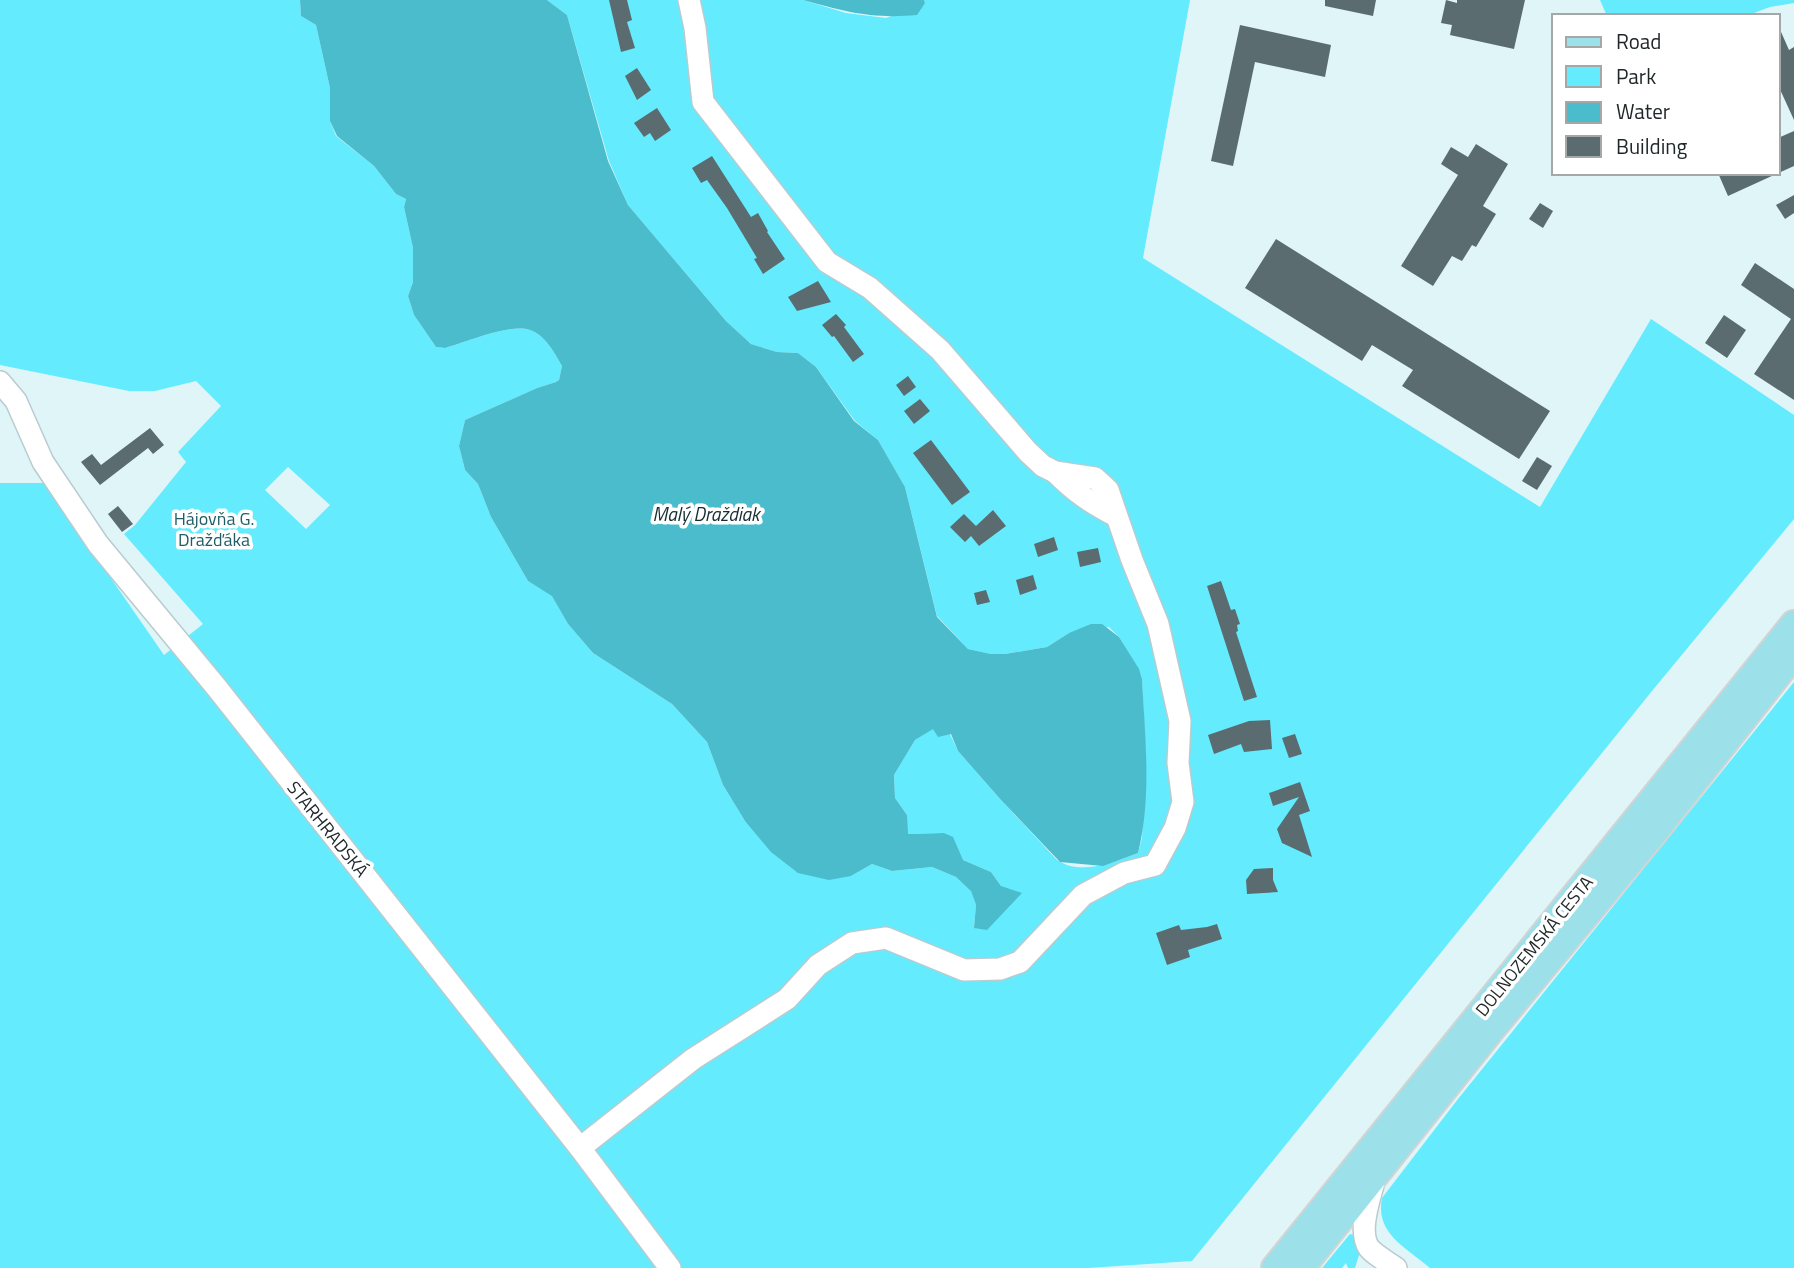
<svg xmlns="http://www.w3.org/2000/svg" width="1794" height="1268" font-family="'Titillium Web',sans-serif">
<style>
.green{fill:#64ebfe;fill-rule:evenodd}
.water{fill:#4abccc}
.building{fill:#5a6c6f}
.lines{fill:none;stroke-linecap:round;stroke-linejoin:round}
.minor-casing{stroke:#b8cccf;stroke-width:24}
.major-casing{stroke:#d2d4d4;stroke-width:30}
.minor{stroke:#fff;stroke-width:21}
.major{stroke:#9ce0ea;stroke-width:26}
.labels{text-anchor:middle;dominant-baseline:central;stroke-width:7;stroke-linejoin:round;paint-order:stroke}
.park-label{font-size:18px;fill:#1f5e66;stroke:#fff}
.street-label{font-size:18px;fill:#1e2627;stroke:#fff}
.water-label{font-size:19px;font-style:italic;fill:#142d31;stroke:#fff}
</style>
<rect width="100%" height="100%" fill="#e0f5f8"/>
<g class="green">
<path d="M0,0H300L301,16L316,25L330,88V121L336,136L374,166L396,194L406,199L404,207L413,248V282L408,296L414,315L436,347L445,348C466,342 511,323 530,330C544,334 555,353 562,366L559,380L556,382L537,388L465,420L459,446L465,470L478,484L491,517L528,581L552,595L568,624L593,653L672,704L707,742L723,785L745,821L851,876L872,864L892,871L932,867L956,877L971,890L976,905L974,928L1001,886L991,872L963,860L944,833L907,834V815L895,798L894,775L915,740L933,728L950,734L958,751L1001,800L1057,860C1081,876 1114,862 1138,853L1142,838L1146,760L1142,679L1140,673L1119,637L1109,627L1069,633L1047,647L1005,654H991L968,649L937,616L905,487L878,440L855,421L816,367L798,353L777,352L751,344L726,321L628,205L609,161L567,15L547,0H803L846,13L886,18L925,3L924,0H1190L1143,258L1540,507L1651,319L1794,415V519L1652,691L1192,1261L1088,1268H0V483H45L164,655L203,624L124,534L135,525L186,462L178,452L221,406L196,381L155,391H129L0,365ZM288,467L330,505L306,529L265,490Z"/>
<path d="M1600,0H1794V3L1770,7L1746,16H1607Z"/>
<path d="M1794,682V1268H1430C1406,1247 1375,1234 1382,1198L1458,1099Z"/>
<path d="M1350,1234L1358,1236L1361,1249L1355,1268H1348L1346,1263L1342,1268H1322Z"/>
</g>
<g class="water">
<path d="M300,0H547L567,15L608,161L628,205L726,321L751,344L777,352L798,353L816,367L854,421L878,440L905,487L937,617L968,649L991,654H1005L1047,647L1069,633L1091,624H1102L1119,637L1139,669L1142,679C1145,736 1152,797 1138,853L1103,866L1060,862L1001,800L958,751L951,734L938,737L933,729L915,740L894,775L895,798L907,815L908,834L944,833L953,837L963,860L991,872L1001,886L1022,893L987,930L974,928L976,905L971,891L956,877L932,867L892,871L872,864L851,876L829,880L798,873L771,852L745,821L723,785L707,742L672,704L593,653L568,624L552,596L528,581L491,517L478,484L465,470L459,446L465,420L537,388L556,382L559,380L562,366C555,353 544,334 530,330C511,323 466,342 445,348L436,347L414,315L408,296L413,282V248L404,207L406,199L396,194L374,166L337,136L330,121V88L316,25L301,16Z"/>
<path d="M803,0H924L925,3L917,15C872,19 846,12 803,0Z"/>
</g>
<g class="building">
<path d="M609,0H627L632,20L627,22L635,48L621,52Z"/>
<path d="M1325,0H1376L1373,16L1325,6Z"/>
<path d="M1446,0L1457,3V0H1525L1514,49L1450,35L1452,25L1441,23Z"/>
<path d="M1240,25L1331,45L1325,77L1255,62L1233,166L1211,161Z"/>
<path d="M1778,25L1789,50L1794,47V120L1778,85Z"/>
<path d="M637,68L651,90L637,100L625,76Z"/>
<path d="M657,108L671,130L655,141L650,133L644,137L634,123Z"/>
<path d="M1794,131V166L1728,196L1718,173H1778V138Z"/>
<path d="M1476,144L1508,164L1483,206L1496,214L1476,247L1472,245L1462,261L1452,256L1433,286L1401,266L1458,175L1441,164L1451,147L1468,157Z"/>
<path d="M712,156L751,217L758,213L768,231L767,232L785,259L763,274L754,259L757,258L727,208L707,180L701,183L692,168Z"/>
<path d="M1794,195V213L1785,219L1776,205Z"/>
<path d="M1540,203L1553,211L1543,228L1529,219Z"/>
<path d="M1276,239L1550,411L1519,459L1402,386L1413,370L1372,345L1362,361L1245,288Z"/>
<path d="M1755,263L1794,289V400L1754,374L1791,319L1741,285Z"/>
<path d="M818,281L831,302L797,311L788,297Z"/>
<path d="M836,314L846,325L844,327L864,354L853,362L834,336L832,337L822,325Z"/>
<path d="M1724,315L1746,330L1727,358L1705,343Z"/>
<path d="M908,376L916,387L904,396L896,385Z"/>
<path d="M920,399L930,411L914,424L904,411Z"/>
<path d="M150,428L164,445L153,454L148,448L100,485L81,462L92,454L101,465Z"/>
<path d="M931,440L970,492L952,505L913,453Z"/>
<path d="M1537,457L1552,466L1537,490L1522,481Z"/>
<path d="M118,506L133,524L122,532L108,514Z"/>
<path d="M993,510L1006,526L979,546L971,536L965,542L950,527L964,514L976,526Z"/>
<path d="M1054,537L1058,550L1038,557L1034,544Z"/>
<path d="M1098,548L1101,562L1080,567L1077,552Z"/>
<path d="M1033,575L1037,589L1020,595L1016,580Z"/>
<path d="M1221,581L1231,610L1235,609L1240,624L1237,625L1238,631L1236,632L1257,697L1244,701L1207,586Z"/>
<path d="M986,590L990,602L977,605L974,593Z"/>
<path d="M1270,720L1272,749L1244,752L1241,744L1214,754L1208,735L1249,721Z"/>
<path d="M1295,734L1302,754L1289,758L1282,738Z"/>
<path d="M1300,782L1310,811L1299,815L1312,857L1282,843L1277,829L1299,797L1273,806L1269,793Z"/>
<path d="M1273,868V880L1278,892L1247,894L1246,880L1254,869Z"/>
<path d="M1217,924L1222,939L1188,950L1190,957L1167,965L1156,933L1179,925L1181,930L1207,927Z"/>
</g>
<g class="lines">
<defs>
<g id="minor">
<path d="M0,382L16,401L43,462L98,544L217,688L580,1148L670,1268"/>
<path d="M1055,472C1076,493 1091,503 1116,516"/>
<path d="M580,1148L693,1059L787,999L818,965L852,943L886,938L964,970L1000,969L1020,962L1083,895L1124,873L1155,865L1175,828L1183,802L1178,763L1180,721L1158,624L1132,560L1108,490L1095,478L1055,472L1043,466L1028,452L940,350L870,288L827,262L703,102L695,28L689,0"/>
<path d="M1375,1177C1371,1196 1357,1230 1369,1248C1376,1256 1388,1262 1396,1268"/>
</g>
<g id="major">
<path d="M1275,1268L1794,624"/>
<path d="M1301,1268L1491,1030L1652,835L1794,654"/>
</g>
</defs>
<use href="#minor" class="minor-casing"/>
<use href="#major" class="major-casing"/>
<use href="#minor" class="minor"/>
<use href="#major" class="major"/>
</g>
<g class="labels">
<g class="park-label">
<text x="214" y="518">Hájovňa G.<tspan x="214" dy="21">Dražďáka</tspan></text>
</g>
<g class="street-label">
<text transform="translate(328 829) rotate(51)">STARHRADSKÁ</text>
<text transform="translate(1534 946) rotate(-51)">DOLNOZEMSKÁ CESTA</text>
</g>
<g class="water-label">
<text x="706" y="513">Malý Draždiak</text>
</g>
</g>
<rect x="1552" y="14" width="228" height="161" fill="#ffffff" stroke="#a5a8a9" stroke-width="2"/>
<rect x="1566" y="37" width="35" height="10" fill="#9ce0ea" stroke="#a5a8a9" stroke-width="2"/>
<text x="1616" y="49" font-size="21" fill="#1e2627">Road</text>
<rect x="1566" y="66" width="35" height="21" fill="#64ebfe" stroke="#a5a8a9" stroke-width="2"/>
<text x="1616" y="84" font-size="21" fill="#1e2627">Park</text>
<rect x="1566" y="102" width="35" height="21" fill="#4abccc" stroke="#a5a8a9" stroke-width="2"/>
<text x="1616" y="119" font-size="21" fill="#1e2627">Water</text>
<rect x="1566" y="136" width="35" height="21" fill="#5a6c6f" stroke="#a5a8a9" stroke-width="2"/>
<text x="1616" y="154" font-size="21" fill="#1e2627">Building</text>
</svg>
